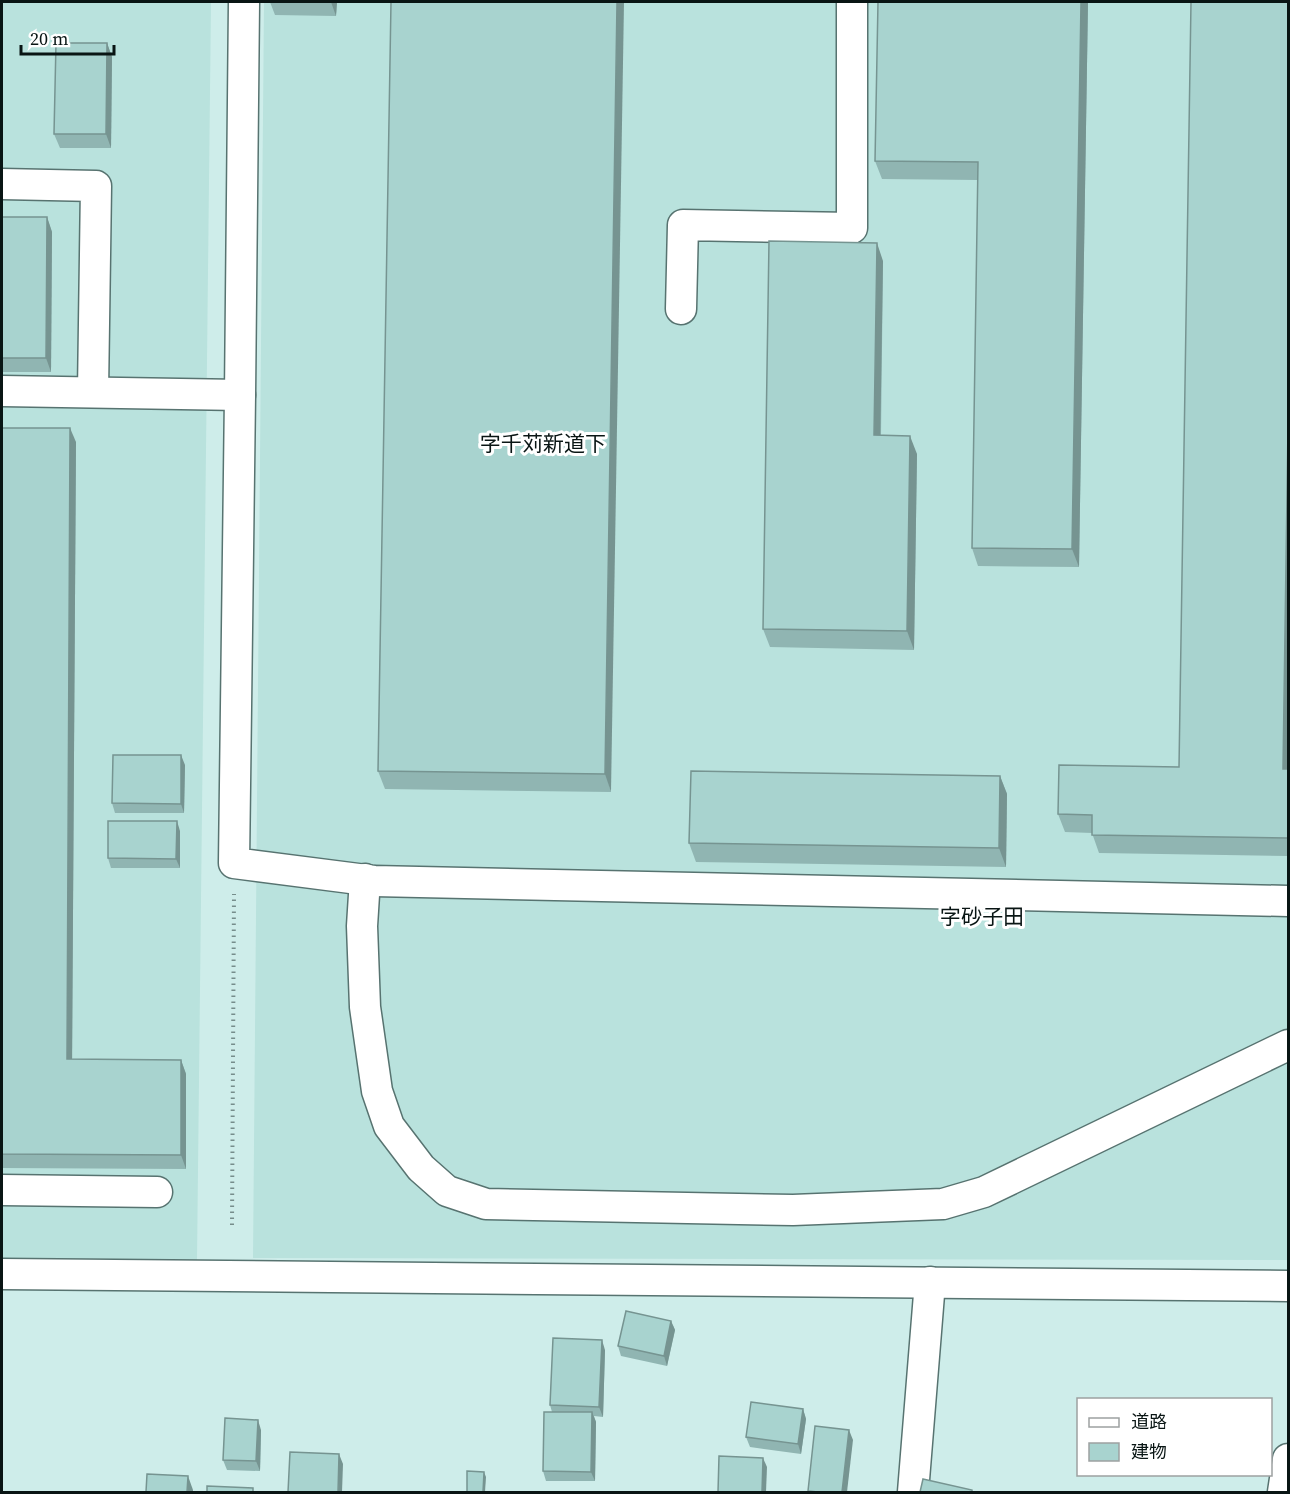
<svg xmlns="http://www.w3.org/2000/svg" width="1290" height="1494" font-family="'Source Serif 4','Noto Sans JP',serif">
<style>
.built{fill:#b9e2dd}
.lines{fill:none;stroke-linecap:round;stroke-linejoin:round}
.minor-casing{stroke:#577370;stroke-width:33}
.path{stroke:#768d8b;stroke-width:4;stroke-dasharray:1.5 4.5;stroke-linecap:butt}
.minor{stroke:#fff;stroke-width:30}
.wall{fill:#90b5b2}
.shaded-wall{fill:#769491}
.building{fill:#a8d3cf;stroke:#769491;stroke-width:1.5}
.labels{text-anchor:middle;dominant-baseline:central;stroke-width:6;stroke-linejoin:round;paint-order:stroke}
.quarter-label{font-size:21px;fill:#091514;stroke:#fff}
</style>
<rect width="100%" height="100%" fill="#ceedea"/>
<g class="built">
<path d="M2,2H211L197,1260H2Z"/>
<path d="M264,2H1288V1260L253,1258Z"/>
</g>
<g class="lines">
<defs>
<g id="minor">
<path d="M244,2L240,395L234,863L374,881L1288,901"/>
<path d="M2,184L96,186L93,392"/>
<path d="M681,309L683,225L852,228V2"/>
<path d="M2,391L240,395"/>
<path d="M365,879L362,926L365,1007L377,1091L389,1126L421,1168L447,1191L486,1204L793,1210L943,1204L984,1192L1288,1045"/>
<path d="M2,1190L157,1192"/>
<path d="M2,1274L1288,1286"/>
<path d="M913,1492L930,1282"/>
<path d="M1283,1492L1288,1459"/>
</g>
</defs>
<use href="#minor" class="minor-casing"/>
<path class="path" d="M232,1225L234,894"/>
<use href="#minor" class="minor"/>
</g>
<g class="wall">
<path d="M270,2H337L336,16L275,15Z"/>
<path d="M391,2L611,792L385,789L378,771Z"/>
<path d="M1088,2L1079,567L978,566L972,548L978,180L882,179L875,161Z"/>
<path d="M1288,2V856L1099,853L1092,833L1065,832L1058,814L1179,767Z"/>
<path d="M107,43L112,57L111,148H60L54,134Z"/>
<path d="M2,217H47L52,232L51,372H2Z"/>
<path d="M883,261L881,435L917,454L914,650L770,647L763,629Z"/>
<path d="M2,428L76,442L72,1059L181,1060L186,1074V1169L2,1168Z"/>
<path d="M185,765L184,813H115L112,803Z"/>
<path d="M1000,776L1007,794L1006,867L696,862L689,843Z"/>
<path d="M180,831V868H111L108,858Z"/>
<path d="M671,1321L675,1330L667,1366L621,1356L618,1346Z"/>
<path d="M605,1350L603,1417L594,1416L596,1422L595,1481H546L543,1471L552,1412L550,1405Z"/>
<path d="M803,1409L806,1419L801,1454L750,1447L746,1437Z"/>
<path d="M261,1430L260,1471L227,1470L223,1460Z"/>
</g>
<g class="shaded-wall">
<path d="M331,2H337L336,16Z"/>
<path d="M617,2H624L611,792L605,774Z"/>
<path d="M1081,2H1088L1079,567L1072,549Z"/>
<path d="M107,43L112,57L111,148L106,134Z"/>
<path d="M47,217L52,232L51,372L46,358Z"/>
<path d="M877,243L883,261L880,453L874,435Z"/>
<path d="M1288,426V784L1283,769Z"/>
<path d="M70,428L76,442L72,1073L67,1059Z"/>
<path d="M910,436L917,454L914,650L907,631Z"/>
<path d="M181,755L185,765L184,813L181,804Z"/>
<path d="M1000,776L1007,794L1006,867L999,848Z"/>
<path d="M177,821L180,831V868L176,859Z"/>
<path d="M181,1060L186,1074V1169L181,1155Z"/>
<path d="M671,1321L675,1330L667,1366L664,1356Z"/>
<path d="M602,1340L605,1350L603,1417L599,1407Z"/>
<path d="M803,1409L806,1419L801,1454L798,1444Z"/>
<path d="M592,1412L596,1422L595,1481L591,1472Z"/>
<path d="M258,1420L261,1430L260,1471L256,1461Z"/>
<path d="M849,1430L853,1440L847,1492H842Z"/>
<path d="M339,1454L343,1464L342,1492H338Z"/>
<path d="M763,1458L767,1467L766,1492H762Z"/>
<path d="M484,1472L486,1477L485,1492H483Z"/>
<path d="M188,1476L193,1490V1492H187Z"/>
</g>
<g class="building">
<path d="M391,2H617L605,774L378,771Z"/>
<path d="M878,2H1081L1072,549L972,548L978,162L875,161Z"/>
<path d="M1191,2H1288V426L1283,769H1288V838L1092,835V815L1058,814L1059,765L1179,767Z"/>
<path d="M56,43H107L106,134H54Z"/>
<path d="M2,217H47L46,358H2Z"/>
<path d="M769,241L877,243L874,435L910,436L907,631L763,629Z"/>
<path d="M2,428H70L67,1059L181,1060V1155L2,1154Z"/>
<path d="M113,755H181V804L112,803Z"/>
<path d="M691,771L1000,776L999,848L689,843Z"/>
<path d="M108,821H177L176,859L108,858Z"/>
<path d="M626,1311L671,1321L664,1356L618,1346Z"/>
<path d="M553,1338L602,1340L599,1407L550,1405Z"/>
<path d="M751,1402L803,1409L798,1444L746,1437Z"/>
<path d="M544,1412H592L591,1472L543,1471Z"/>
<path d="M225,1418L258,1420L256,1461L223,1460Z"/>
<path d="M815,1426L849,1430L842,1492H818L808,1491Z"/>
<path d="M290,1452L339,1454L338,1492H288Z"/>
<path d="M719,1456L763,1458L762,1492H718Z"/>
<path d="M467,1471L484,1472L483,1492H467Z"/>
<path d="M147,1474L188,1476L187,1492H146Z"/>
<path d="M923,1479L972,1490V1492H920Z"/>
<path d="M207,1486L253,1488V1492H207Z"/>
</g>
<g class="labels">
<g class="quarter-label">
<text x="543" y="443">字千苅新道下</text>
<text x="982" y="916">字砂子田</text>
</g>
</g>
<rect width="1290" height="1494" fill="none" stroke="#091514" stroke-width="6"/>
<rect x="1077" y="1398" width="195" height="78" fill="#ffffff" stroke="#9da1a1" stroke-width="1.5"/>
<rect x="1089" y="1418" width="30" height="9" fill="#ffffff" stroke="#9da1a1" stroke-width="1.5"/>
<text x="1131" y="1428" font-size="18" fill="#091514">道路</text>
<rect x="1089" y="1443" width="30" height="18" fill="#a8d3cf" stroke="#9da1a1" stroke-width="1.5"/>
<text x="1131" y="1458" font-size="18" fill="#091514">建物</text>
<path d="M21 45v9h93v-9" fill="none" stroke="#091514" stroke-width="3"/>
<text x="30" y="45" font-size="18" fill="#091514" stroke="#ffffff" stroke-width="4.5" paint-order="stroke">20 m</text>
</svg>
